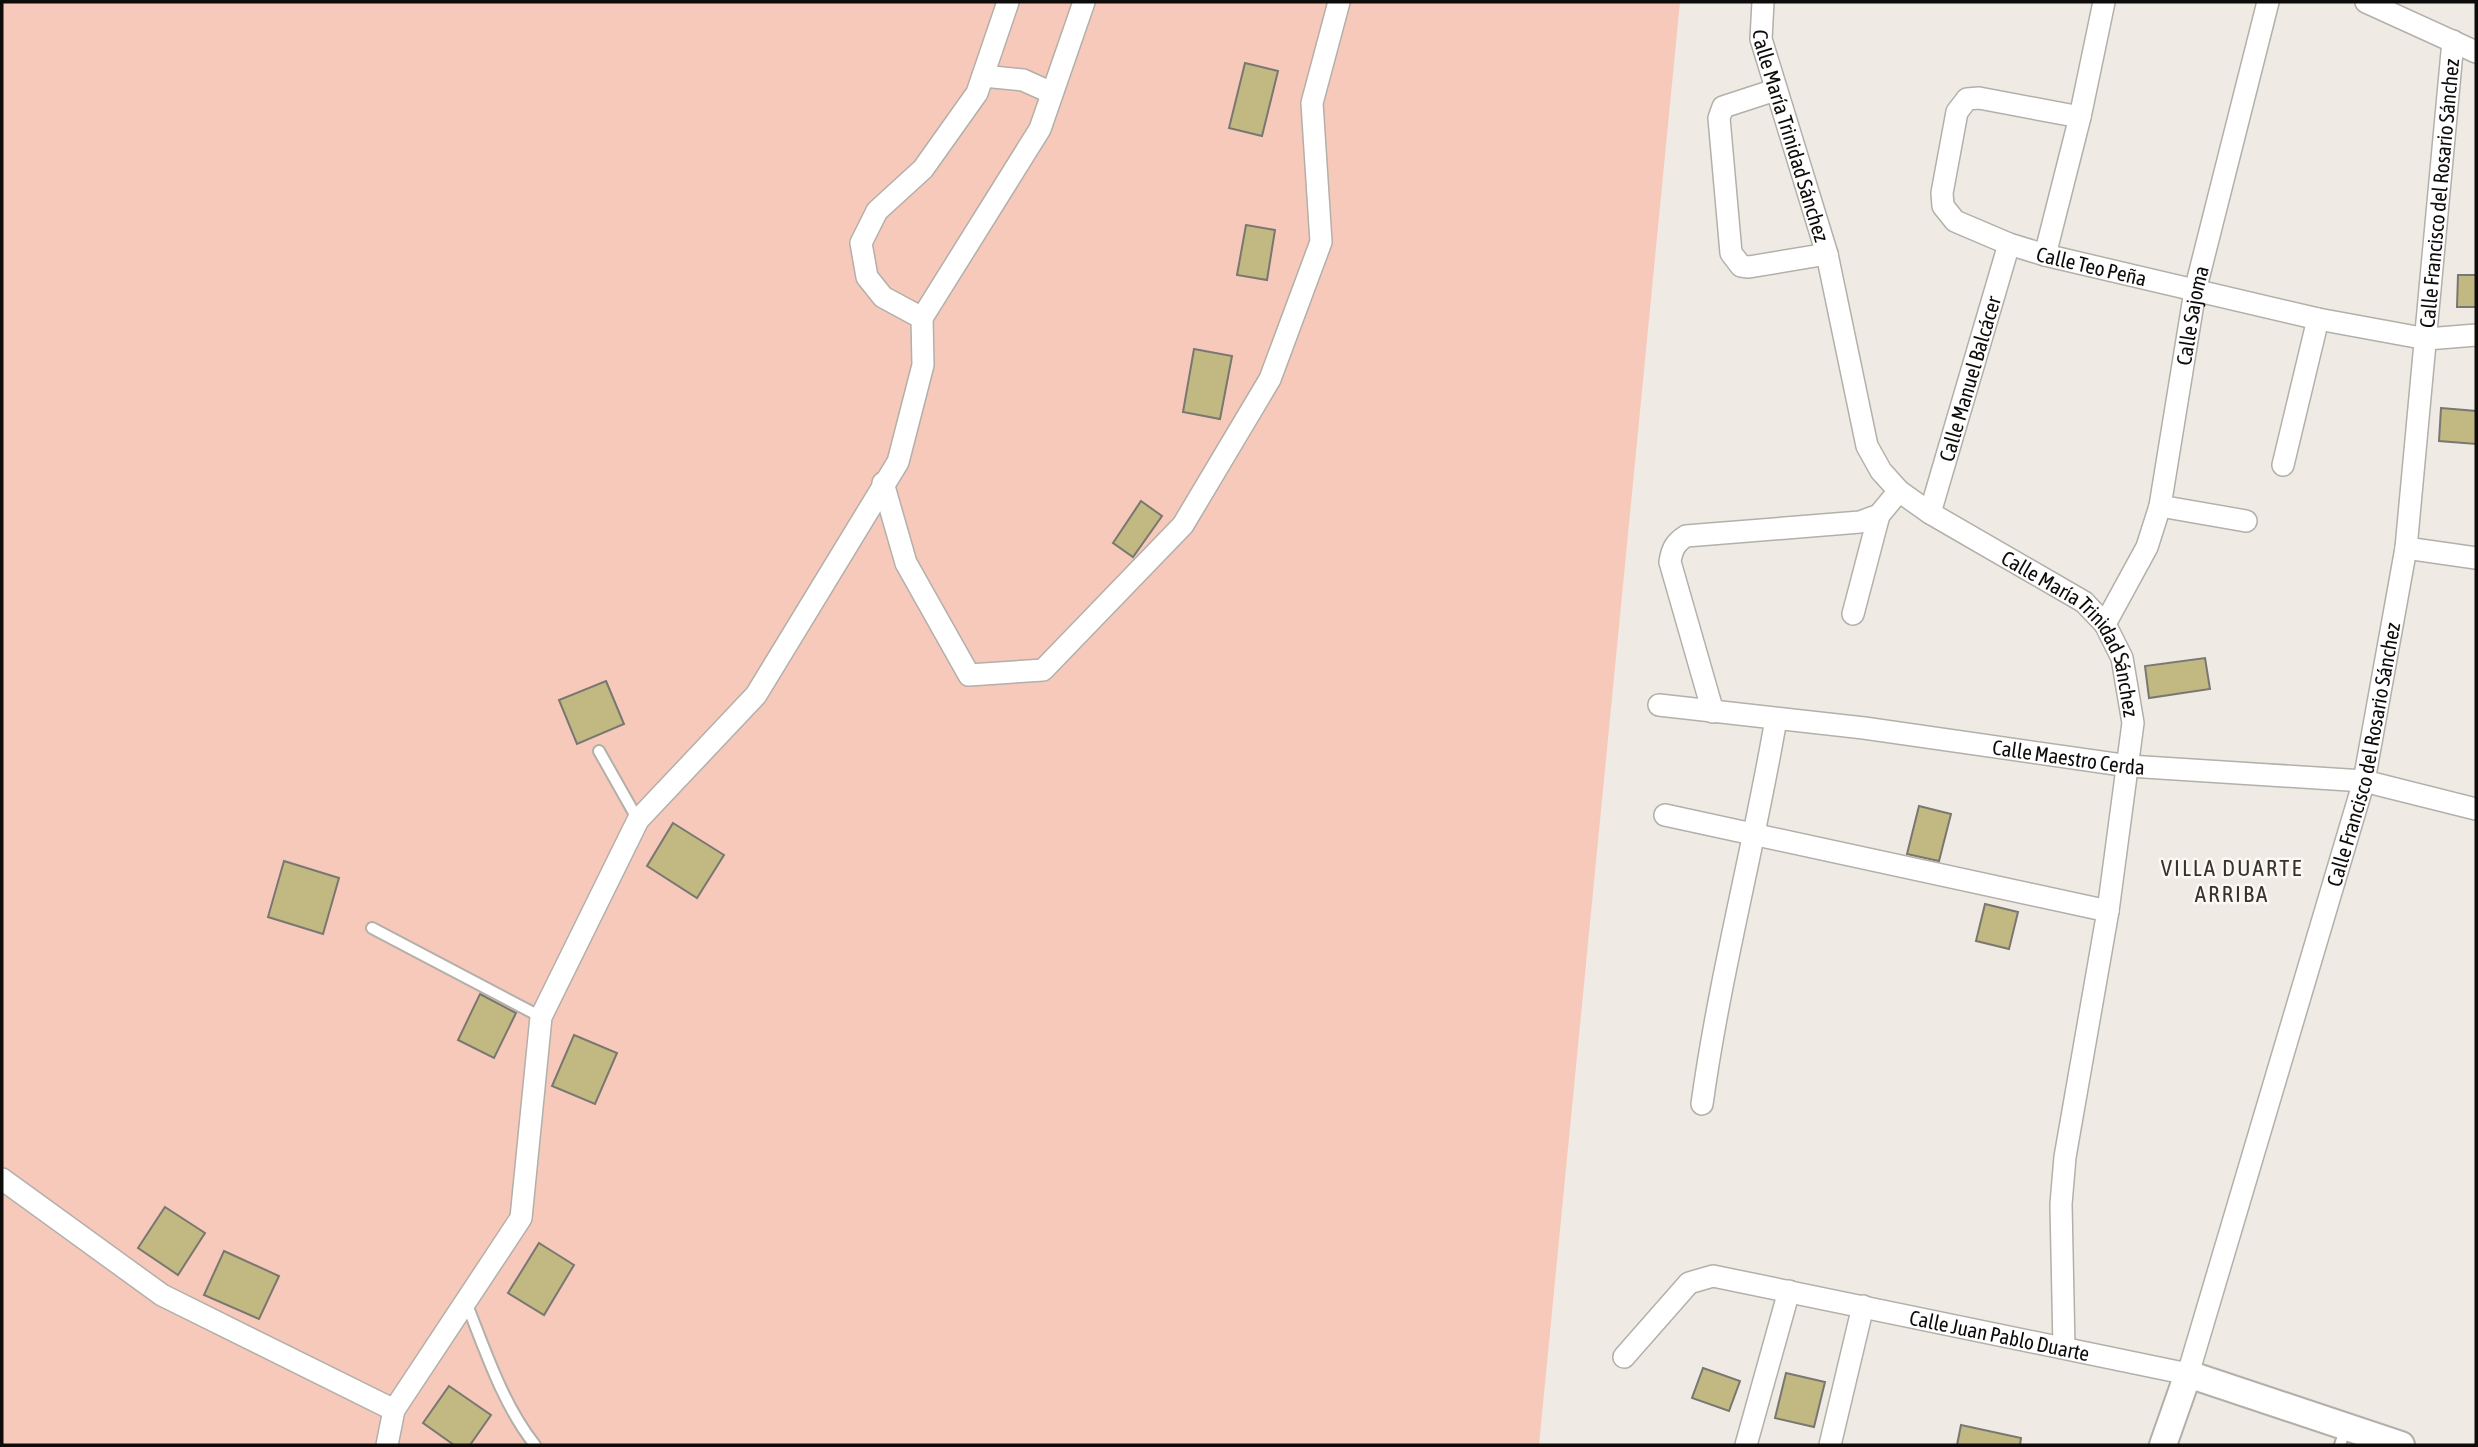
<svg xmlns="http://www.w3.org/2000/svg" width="2478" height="1447" font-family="'Asap Condensed',sans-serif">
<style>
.green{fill:#f7c9bb}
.building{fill:#c2b882;stroke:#797771;stroke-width:2}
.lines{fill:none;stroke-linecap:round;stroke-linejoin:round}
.service-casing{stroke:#b3afa9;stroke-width:14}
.minor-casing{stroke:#b3afa9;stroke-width:24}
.tertiary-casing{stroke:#b3afa9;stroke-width:30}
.service{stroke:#fff;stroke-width:10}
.minor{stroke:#fff;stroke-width:21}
.tertiary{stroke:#fff;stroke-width:26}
.labels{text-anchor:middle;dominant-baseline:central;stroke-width:5;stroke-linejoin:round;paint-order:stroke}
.street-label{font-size:21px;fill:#0e0c0a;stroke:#fcf8f2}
.neighbourhood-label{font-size:23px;letter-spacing:2px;fill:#36322e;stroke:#fcf8f2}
</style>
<rect width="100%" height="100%" fill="#efebe4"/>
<path class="green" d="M2,2H1680L1539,1445H2Z"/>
<g class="building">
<path d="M1245,63L1278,71L1262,136L1229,128Z"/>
<path d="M1246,225L1275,230L1267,280L1237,275Z"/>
<path d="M2458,275H2476V307H2457Z"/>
<path d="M1194,349L1232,356L1220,419L1183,412Z"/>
<path d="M2441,408L2476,411V444L2439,441Z"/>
<path d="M1141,501L1162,516L1133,557L1113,543Z"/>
<path d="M2205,658L2210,689L2149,698L2145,666Z"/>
<path d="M606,681L624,724L577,744L559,700Z"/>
<path d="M1919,806L1951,814L1939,861L1907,854Z"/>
<path d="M673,823L724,855L697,898L647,866Z"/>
<path d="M284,861L339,878L323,934L268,917Z"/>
<path d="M1985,904L2018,912L2009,949L1976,941Z"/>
<path d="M480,994L516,1013L494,1058L458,1040Z"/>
<path d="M574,1035L617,1053L595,1104L552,1086Z"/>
<path d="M165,1207L205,1233L178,1275L138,1248Z"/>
<path d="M539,1243L574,1265L544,1315L508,1293Z"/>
<path d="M224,1251L279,1276L259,1319L204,1295Z"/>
<path d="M1703,1368L1740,1381L1729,1411L1692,1398Z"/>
<path d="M1786,1373L1825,1382L1814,1427L1775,1418Z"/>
<path d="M449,1386L491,1415L470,1445H454L423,1423Z"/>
<path d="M1961,1425L2021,1438L2020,1445H1957Z"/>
</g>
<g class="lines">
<defs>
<g id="service">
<path d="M599,751L638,820"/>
<path d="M372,928L541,1017"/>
<path d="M466,1302C485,1350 503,1405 535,1445"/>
<path d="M2340,1445L2346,1427"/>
</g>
<g id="minor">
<path id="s1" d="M1763,2L1761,39L1827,254L1867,446L1881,471L1899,491L1930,513L2084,602L2105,624L2122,658L2133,723L2108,911L2065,1157L2061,1204L2064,1348"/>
<path d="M2366,2L2476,52"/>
<path d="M983,76L1023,80L1052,93"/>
<path d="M1775,90L1723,107L1719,118L1731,253L1741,266L1749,267L1827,254"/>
<path id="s2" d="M2080,117L1979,98L1967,99L1957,112L1942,193L1943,206L1955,221L2009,244L2045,255L2318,319L2427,339L2476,335"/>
<path d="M2045,255L2080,117L2104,2"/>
<path d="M922,318L1040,129L1084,2"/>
<path d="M2283,465L2318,319"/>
<path d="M883,483L906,563L969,675L1043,670L1183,525L1270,379L1321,242L1312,103L1339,2"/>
<path d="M2160,506L2246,521"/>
<path id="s3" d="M1930,513L2009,244"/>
<path d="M2406,548L2476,558"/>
<path d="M1853,614L1879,515"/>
<path id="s4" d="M2105,624L2147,547L2160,506L2195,291L2268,2"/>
<path id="s5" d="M1659,705L1864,728L2129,766L2364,781L2476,809"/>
<path d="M1713,712L1670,562C1672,549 1675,543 1686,536L1860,522L1879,515L1899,491"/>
<path d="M1665,815L2108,911"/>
<path d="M1702,1104C1720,974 1754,848 1776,719"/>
<path d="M2,1179L162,1295L394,1410"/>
<path id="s6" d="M1624,1357L1689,1283L1713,1276L2188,1374L2364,781L2406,548L2453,41"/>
<path d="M387,1445L394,1410L521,1218L541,1017L638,820L756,695L898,462L923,365L922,318L883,297L867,277L861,243L877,211L923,169L977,93L1008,2"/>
<path d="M1746,1445L1789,1291"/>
<path d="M1830,1445L1863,1306"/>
</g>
<path id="tertiary" d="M2163,1445L2188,1374L2401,1445"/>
</defs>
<use href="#service" class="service-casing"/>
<use href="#minor" class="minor-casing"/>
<use href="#tertiary" class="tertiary-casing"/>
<use href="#service" class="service"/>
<use href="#minor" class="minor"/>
<use href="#tertiary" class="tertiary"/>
</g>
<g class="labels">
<g class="street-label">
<text stroke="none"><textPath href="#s1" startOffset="138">Calle María Trinidad Sánchez</textPath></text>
<text stroke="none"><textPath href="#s6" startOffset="1820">Calle Francisco del Rosario Sánchez</textPath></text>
<text stroke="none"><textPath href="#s2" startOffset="390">Calle Teo Peña</textPath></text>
<text stroke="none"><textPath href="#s4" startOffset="324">Calle Sajoma</textPath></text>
<text stroke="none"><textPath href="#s3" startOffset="140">Calle Manuel Balcácer</textPath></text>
<text stroke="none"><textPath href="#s1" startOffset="747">Calle María Trinidad Sánchez</textPath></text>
<text stroke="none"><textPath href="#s6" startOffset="1253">Calle Francisco del Rosario Sánchez</textPath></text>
<text stroke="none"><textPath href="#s5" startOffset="413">Calle Maestro Cerda</textPath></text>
<text stroke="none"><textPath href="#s6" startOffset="416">Calle Juan Pablo Duarte</textPath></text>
</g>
<g class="neighbourhood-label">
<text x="2232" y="868">VILLA DUARTE<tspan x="2232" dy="26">ARRIBA</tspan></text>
</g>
</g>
<rect width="2478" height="1447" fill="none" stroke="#0e0c0a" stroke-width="7"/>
</svg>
